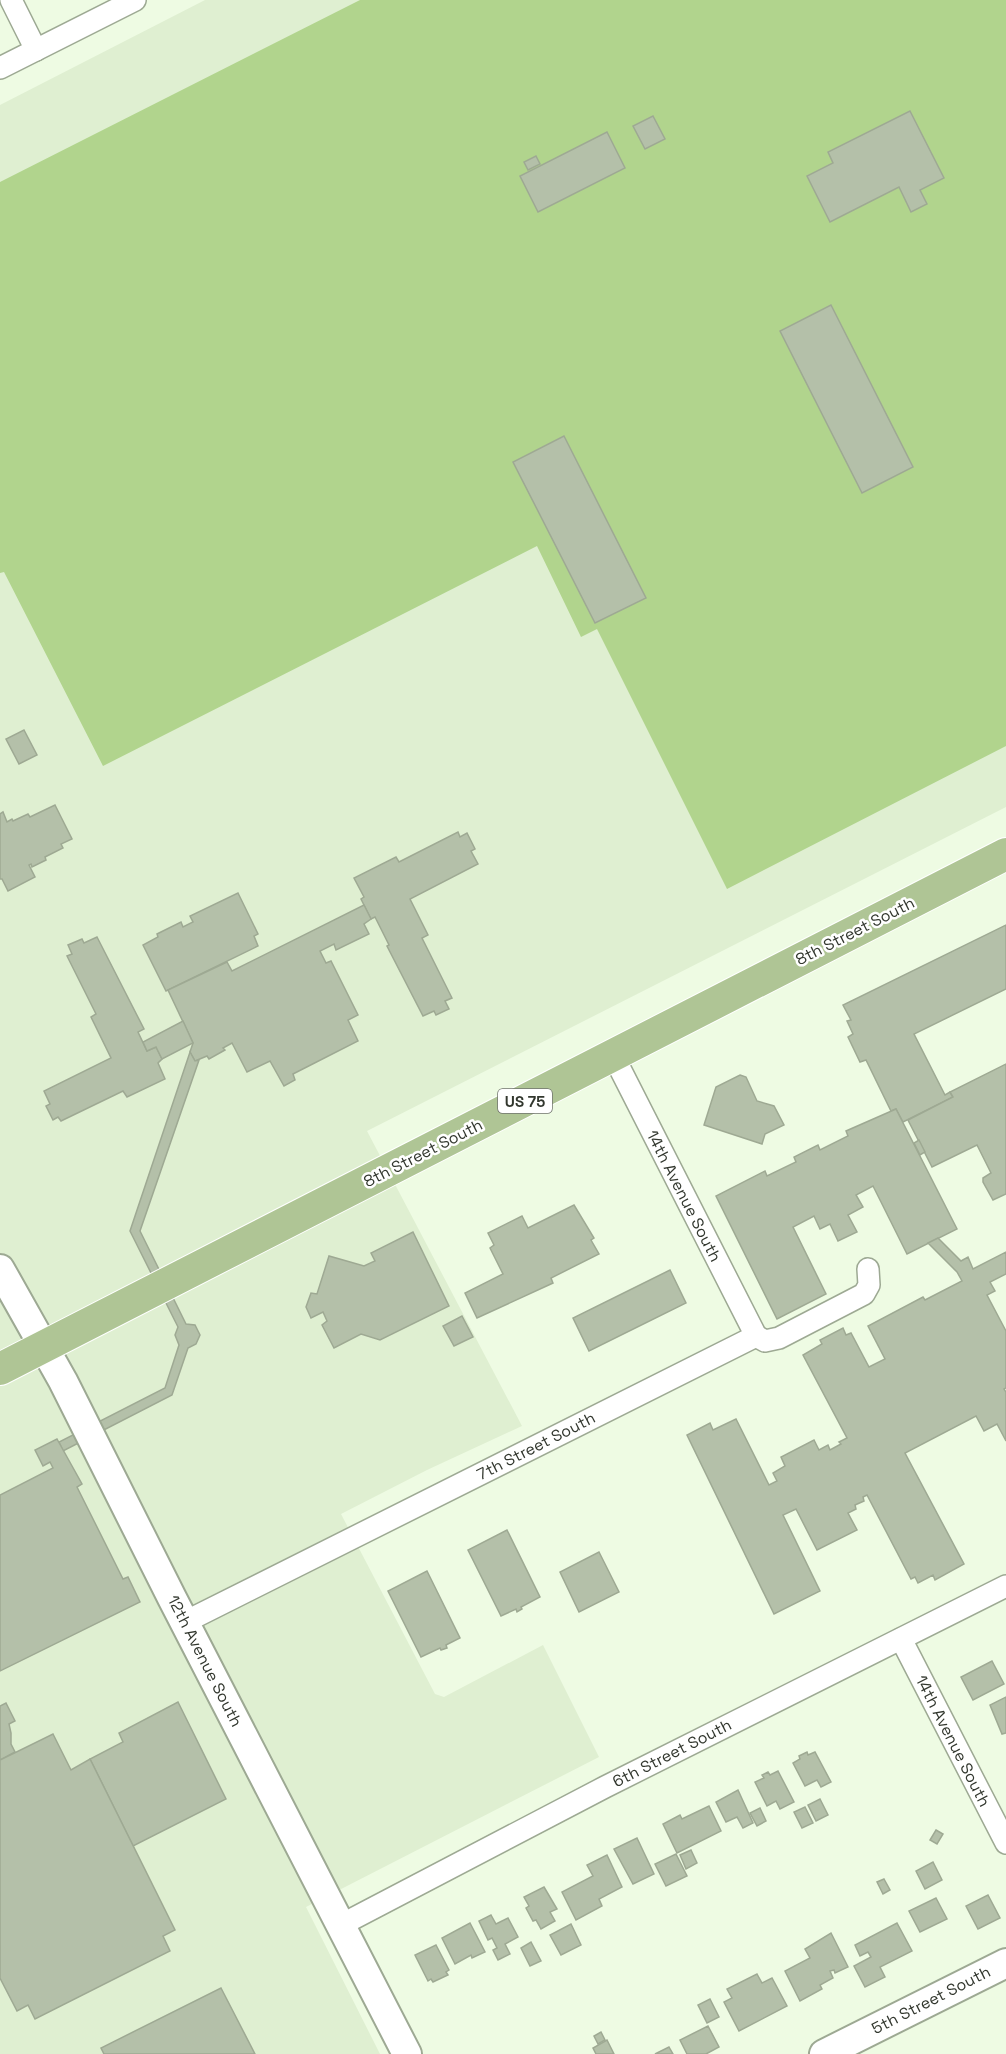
<svg xmlns="http://www.w3.org/2000/svg" width="1006" height="2054" font-family="'Space Grotesk',sans-serif">
<style>
.built{fill:#dfefd1}
.green{fill:#b1d48d}
.building{fill:#b4c0a9;stroke:#9ea993;stroke-width:1.5}
.lines{fill:none;stroke-linecap:round;stroke-linejoin:round}
.street-casing{stroke:#9da993;stroke-width:24}
.secondary-casing{stroke:#9da993;stroke-width:32}
.primary-casing{stroke:#fff;stroke-width:34}
.street{stroke:#fff;stroke-width:21}
.secondary{stroke:#fff;stroke-width:28}
.primary{stroke:#afc595;stroke-width:32}
.labels{text-anchor:middle;dominant-baseline:central;stroke-width:5;stroke-linejoin:round;paint-order:stroke}
.shield{fill:#fff;stroke:#70736d;stroke-width:1.5}
.shield-label{font-size:15px;font-weight:bold;fill:#32372e}
.street-label{font-size:16px;fill:#32372e;stroke:#fff}
</style>
<rect width="100%" height="100%" fill="#eefbe3"/>
<path class="built" d="M205,0H1006V807L367,1131L522,1426L427,1470L341,1514L435,1694L444,1697L543,1645L599,1757L306,1907L380,2054H0V105Z"/>
<path class="green" d="M360,0H1006V746L727,889L597,629L581,637L537,546L103,766L4,572L0,573V182Z"/>
<g class="building">
<path d="M910,111L944,178L920,190L927,204L911,212L899,187L830,222L807,176L833,163L828,152Z"/>
<path d="M653,116L665,139L645,149L633,126Z"/>
<path d="M607,132L625,168L538,212L520,176Z"/>
<path d="M536,156L540,164L528,170L524,162Z"/>
<path d="M831,305L913,467L862,493L780,331Z"/>
<path d="M564,436L646,598L595,623L513,462Z"/>
<path d="M24,730L37,755L19,764L6,739Z"/>
<path d="M55,805L72,839L61,844L63,848L45,857L46,860L32,867L31,864L29,865L35,877L8,891L2,879H0V814L3,812L7,822L12,819L13,821L28,814L30,817Z"/>
<path d="M458,832L460,837L467,833L475,849L471,851L478,864L410,899L428,935L422,938L452,998L445,1001L449,1009L436,1015L434,1011L423,1016L387,946L389,945L375,917L371,919L361,899L364,897L354,878L396,857L399,862Z"/>
<path d="M238,893L258,934L254,936L258,946L166,991L143,945L158,937L157,934L181,922L183,927L193,922L190,916Z"/>
<path d="M364,905L371,919L364,924L369,934L336,950L334,944L320,951L326,963L331,961L358,1015L348,1020L358,1041L293,1074L295,1080L284,1086L270,1061L247,1072L232,1043L223,1048L225,1050L209,1059L207,1056L195,1061L190,1052L193,1043L168,990L227,962L232,971Z"/>
<path d="M1006,925V989L914,1034L945,1095L950,1092L953,1097L903,1122L896,1109L891,1111L866,1060L860,1062L848,1037L853,1034L847,1021L851,1020L843,1005Z"/>
<path d="M97,937L144,1029L138,1032L147,1051L156,1047L162,1059L158,1063L165,1079L127,1097L123,1091L61,1121L58,1117L53,1120L46,1106L50,1104L44,1091L111,1058L91,1017L96,1014L67,956L72,954L68,945L82,939L84,943Z"/>
<path d="M183,1021L193,1043L162,1059L156,1047L147,1051L143,1042Z"/>
<path d="M190,1052L195,1061L199,1060L140,1231L186,1324L195,1325L200,1335L196,1344L188,1348L172,1395L63,1451L59,1442L165,1388L179,1345L175,1335L178,1327L130,1231Z"/>
<path d="M1006,1064V1194L993,1200L983,1182V1178L991,1173L977,1145L932,1167L908,1120L953,1097L950,1092Z"/>
<path d="M740,1075L746,1077L757,1101L774,1106L784,1125L765,1134L762,1144L704,1125L716,1087Z"/>
<path d="M896,1109L957,1229L907,1254L873,1186L856,1195L863,1207L848,1215L857,1232L838,1241L830,1224L820,1229L814,1216L793,1227L826,1294L777,1319L716,1196L765,1171L767,1176L796,1162L794,1157L818,1145L820,1150L848,1136L846,1131Z"/>
<path d="M919,1140L925,1152L920,1155L914,1143Z"/>
<path d="M574,1205L594,1238L591,1240L599,1254L551,1278L553,1283L477,1318L465,1293L503,1274L490,1248L494,1245L488,1233L522,1216L528,1228Z"/>
<path d="M413,1232L449,1306L380,1340L361,1334L334,1348L322,1325L327,1321L323,1312L311,1318L306,1307L311,1293L317,1294L329,1256L364,1266L375,1261L371,1253Z"/>
<path d="M938,1238L961,1261L968,1257L973,1269L1006,1252V1274L990,1282L995,1291L987,1295L1006,1331V1388L1004,1389L1006,1392V1441L997,1424L984,1431L976,1416L905,1453L964,1564L935,1580L933,1575L918,1583L915,1577L911,1579L867,1495L863,1497L864,1501L855,1505L856,1509L848,1513L857,1530L817,1550L796,1509L783,1515L820,1591L774,1614L687,1435L710,1423L713,1430L736,1419L769,1485L777,1481L773,1473L785,1466L781,1457L814,1440L819,1450L828,1445L830,1450L841,1444L839,1442L847,1438L803,1355L822,1344L820,1340L843,1328L846,1335L851,1333L869,1367L885,1359L868,1326L923,1297L925,1300L962,1281L957,1272L928,1243Z"/>
<path d="M670,1270L686,1303L589,1351L573,1318Z"/>
<path d="M462,1316L473,1337L454,1346L443,1326Z"/>
<path d="M57,1439L82,1484L77,1487L123,1579L128,1577L140,1602L0,1671V1495L53,1468L50,1462L43,1466L35,1450Z"/>
<path d="M507,1530L540,1597L521,1607L522,1609L517,1612L516,1609L501,1616L468,1550Z"/>
<path d="M599,1552L619,1592L579,1612L560,1572Z"/>
<path d="M427,1571L460,1638L446,1645L447,1648L441,1650L440,1648L421,1657L388,1591Z"/>
<path d="M992,1661L1004,1684L973,1700L961,1677Z"/>
<path d="M1006,1697V1733L1002,1734L990,1705Z"/>
<path d="M178,1702L226,1799L133,1846L90,1759L123,1742L119,1733Z"/>
<path d="M6,1703L15,1721L9,1724L11,1733V1744L15,1752L0,1760V1706Z"/>
<path d="M53,1734L71,1770L90,1759L175,1930L163,1936L170,1951L35,2019L28,2005L17,2011L0,1978V1760Z"/>
<path d="M807,1752L808,1755L815,1752L831,1782L821,1787L817,1780L805,1786L793,1763L800,1759L799,1756Z"/>
<path d="M778,1771L794,1802L780,1809L776,1801L767,1806L755,1782L764,1778L762,1775L768,1772L770,1775Z"/>
<path d="M738,1790L753,1823L743,1828L737,1817L726,1822L716,1802Z"/>
<path d="M820,1799L828,1815L816,1821L808,1805Z"/>
<path d="M709,1806L721,1831L677,1853L663,1824L680,1815L682,1819Z"/>
<path d="M805,1807L813,1823L802,1828L794,1812Z"/>
<path d="M760,1808L766,1821L757,1826L750,1813Z"/>
<path d="M936,1830L943,1834L937,1844L930,1840Z"/>
<path d="M637,1838L654,1874L633,1884L614,1849Z"/>
<path d="M691,1850L697,1863L686,1869L680,1855Z"/>
<path d="M676,1854L687,1876L666,1886L655,1864Z"/>
<path d="M607,1855L622,1887L599,1899L602,1906L576,1920L562,1892L593,1876L587,1865Z"/>
<path d="M933,1862L942,1880L925,1889L916,1871Z"/>
<path d="M884,1879L890,1890L883,1894L877,1882Z"/>
<path d="M544,1887L557,1909L550,1912L555,1921L541,1929L536,1920L533,1921L526,1908L529,1906L524,1897Z"/>
<path d="M988,1895L1000,1918L978,1929L966,1906Z"/>
<path d="M936,1898L947,1919L920,1932L909,1911Z"/>
<path d="M491,1915L496,1924L508,1918L518,1937L505,1944L510,1954L498,1960L493,1950L497,1948L492,1938L488,1940L479,1921Z"/>
<path d="M470,1923L485,1952L472,1958L471,1955L455,1964L442,1938Z"/>
<path d="M897,1923L912,1951L880,1967L885,1977L865,1987L854,1966L871,1957L868,1952L860,1956L855,1945Z"/>
<path d="M571,1924L581,1945L561,1955L550,1935Z"/>
<path d="M831,1933L848,1967L835,1973L834,1970L830,1971L833,1978L820,1985L822,1989L800,2001L785,1971L810,1958L805,1949Z"/>
<path d="M531,1942L541,1961L530,1966L521,1948Z"/>
<path d="M436,1945L449,1970L446,1972L448,1975L433,1982L431,1979L428,1981L415,1955Z"/>
<path d="M757,1974L762,1983L772,1978L787,2006L739,2031L724,2002L732,1998L727,1989Z"/>
<path d="M221,1988L255,2054H104L101,2048Z"/>
<path d="M710,1999L719,2017L707,2023L698,2005Z"/>
<path d="M708,2026L719,2047L706,2054H687L680,2040Z"/>
<path d="M601,2032L605,2040L598,2044L594,2036Z"/>
<path d="M607,2040L614,2054H596L593,2048Z"/>
<path d="M669,2047L673,2054H655Z"/>
</g>
<g class="lines">
<defs>
<g id="street">
<path d="M11,0L36,50"/>
<path d="M0,68L135,0"/>
<path d="M613,1055L756,1336"/>
<path d="M756,1336L765,1341L779,1338L864,1294L869,1285L868,1269"/>
<path d="M185,1622L756,1336"/>
<path d="M901,1639L1006,1843"/>
<path d="M341,1925L605,1787L1006,1586"/>
</g>
<g id="secondary">
<path d="M0,1269L63,1381L172,1598L407,2054"/>
<path d="M824,2054L1006,1963"/>
</g>
<path id="primary" d="M0,1369L1006,854"/>
</defs>
<use href="#street" class="street-casing"/>
<use href="#secondary" class="secondary-casing"/>
<use href="#primary" class="primary-casing"/>
<use href="#street" class="street"/>
<use href="#secondary" class="secondary"/>
<use href="#primary" class="primary"/>
</g>
<g class="labels">
<rect class="shield" x="498" y="1089" width="54" height="24" rx="4.5"/>
<g class="shield-label">
<text x="525" y="1101">US 75</text>
</g>
<g class="street-label">
<text transform="translate(855 931) rotate(-27)">8th Street South</text>
<text transform="translate(423 1153) rotate(-27)">8th Street South</text>
<text transform="translate(684 1196) rotate(63)">14th Avenue South</text>
<text transform="translate(536 1446) rotate(-27)">7th Street South</text>
<text transform="translate(205 1661) rotate(63)">12th Avenue South</text>
<text transform="translate(953 1741) rotate(63)">14th Avenue South</text>
<text transform="translate(672 1753) rotate(-27)">6th Street South</text>
<text transform="translate(931 2000) rotate(-27)">5th Street South</text>
</g>
</g>
</svg>
